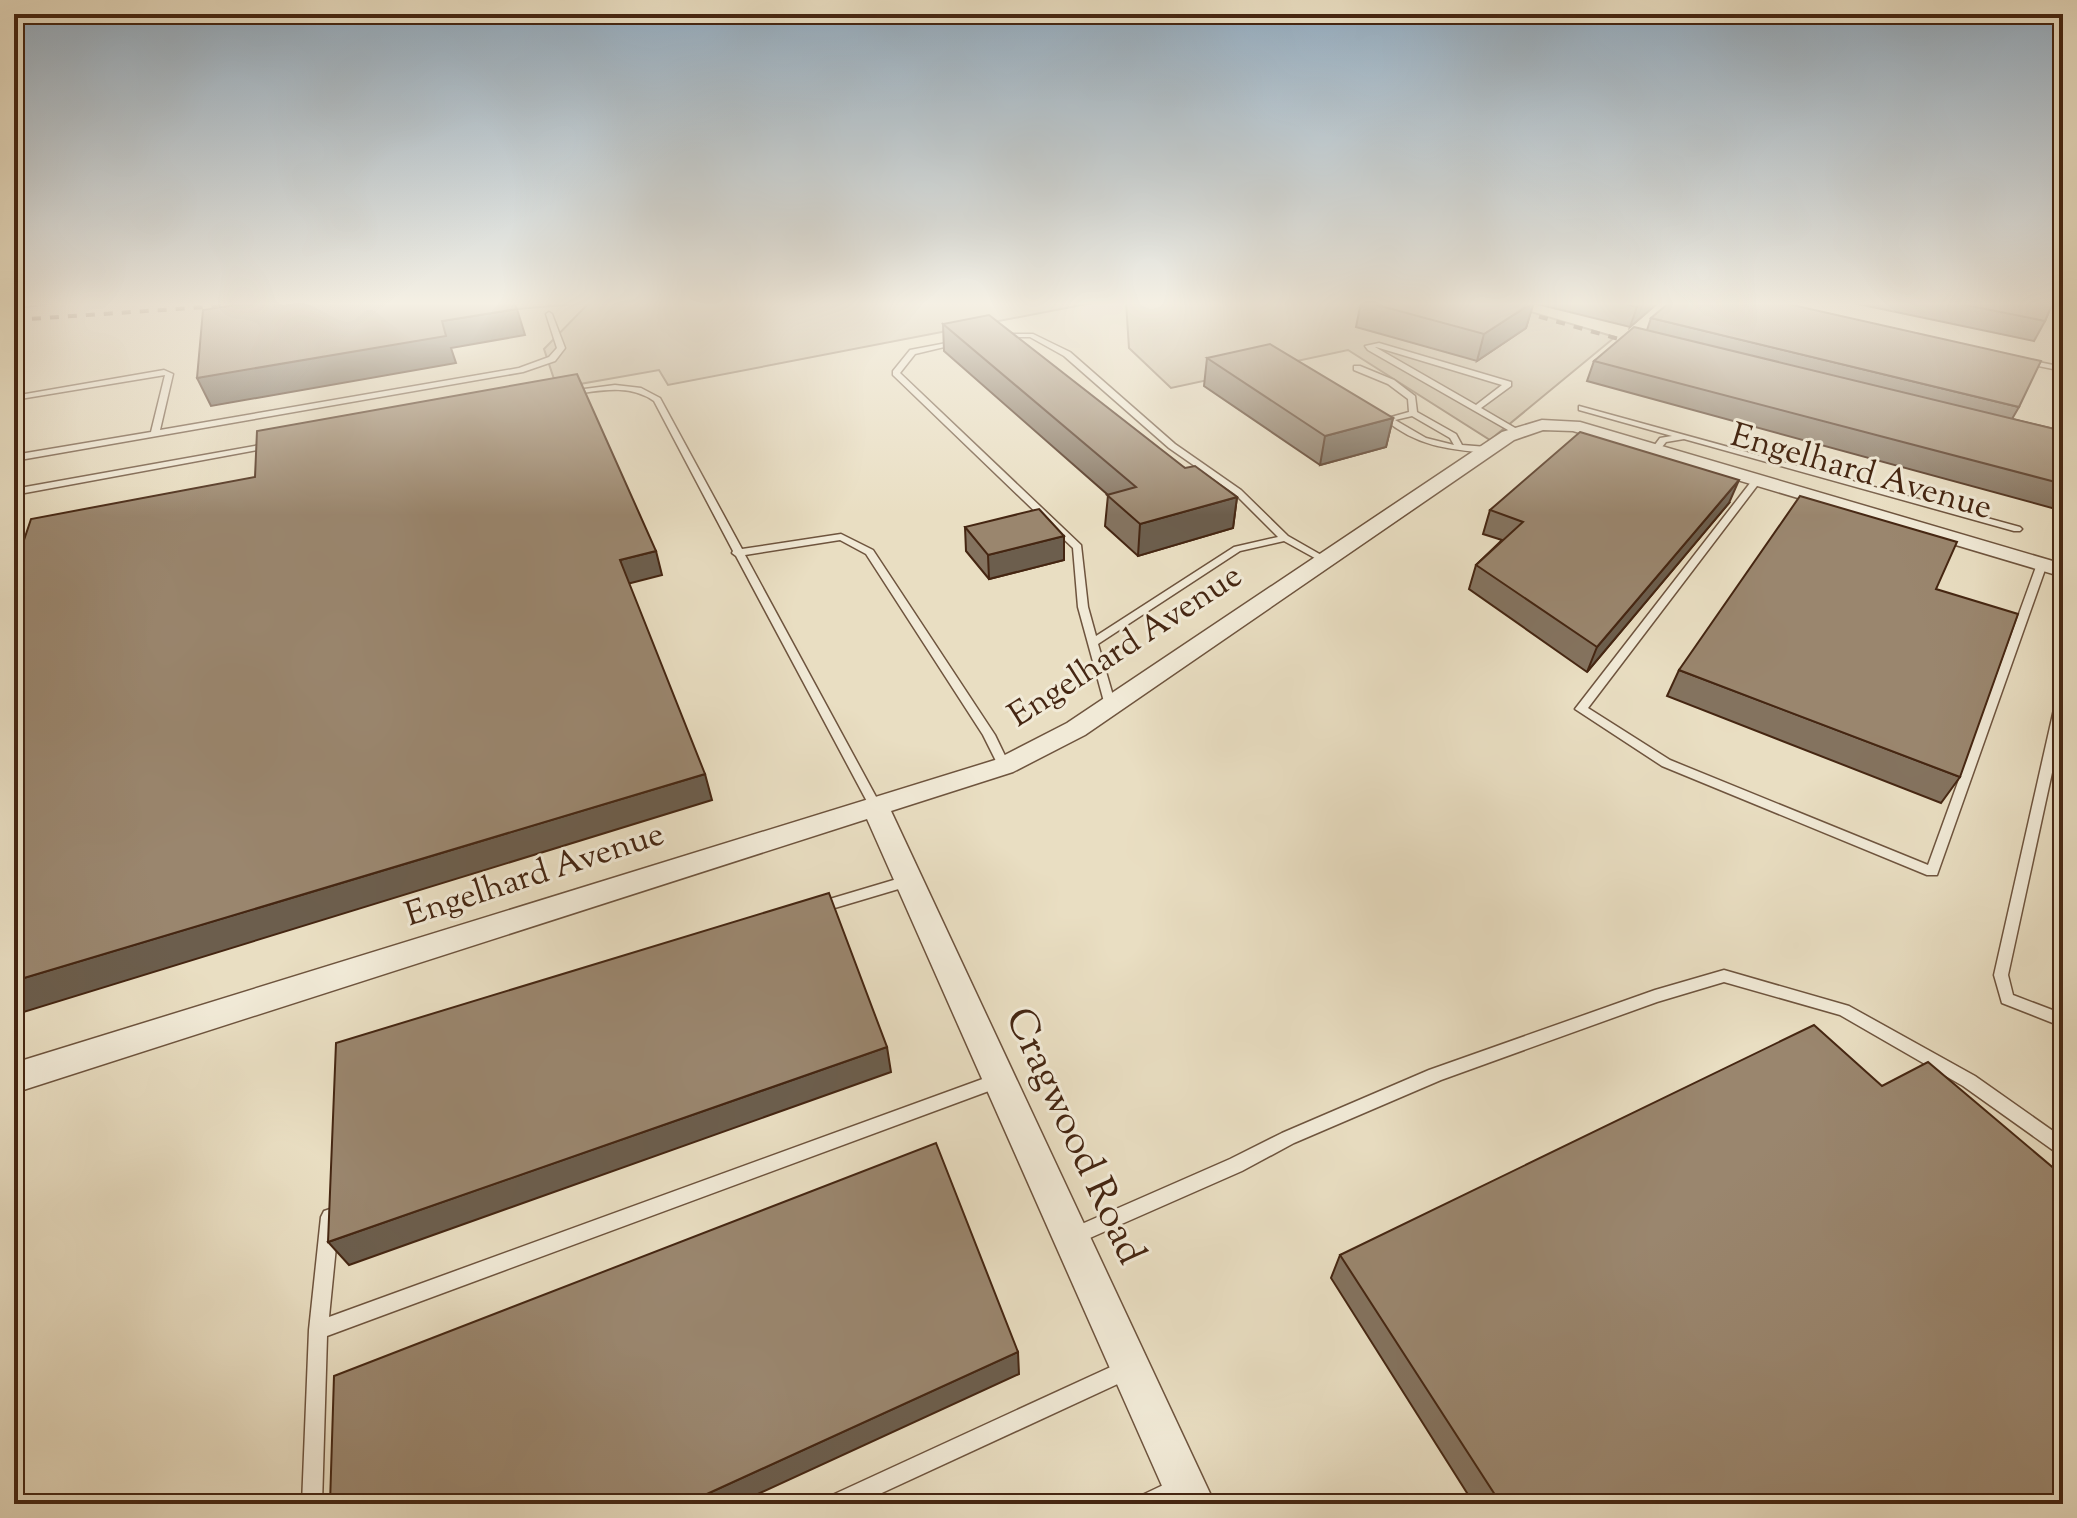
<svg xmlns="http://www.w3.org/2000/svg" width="2077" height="1518" font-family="'Sorts Mill Goudy',serif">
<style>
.green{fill:#cdbfa4;stroke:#89725b;stroke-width:2}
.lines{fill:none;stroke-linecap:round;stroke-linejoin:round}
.service-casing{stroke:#6e543e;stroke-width:3}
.minor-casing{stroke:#6e543e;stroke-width:3}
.service{fill:#f1ead7;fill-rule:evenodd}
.minor{fill:#f1ead7;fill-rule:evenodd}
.rail{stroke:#452612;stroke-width:4;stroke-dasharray:9 9;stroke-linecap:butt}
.wall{fill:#84735f;stroke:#452612;stroke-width:2}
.shaded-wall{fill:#6c5e4d;stroke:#452612;stroke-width:2}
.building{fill:#9a866e;stroke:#452612;stroke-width:2}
.labels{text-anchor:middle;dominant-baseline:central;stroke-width:6;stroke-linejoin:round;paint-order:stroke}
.street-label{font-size:34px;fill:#452612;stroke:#f1ead7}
.near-street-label{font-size:40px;fill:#452612;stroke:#f1ead7}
</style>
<rect width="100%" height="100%" fill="#e9dec2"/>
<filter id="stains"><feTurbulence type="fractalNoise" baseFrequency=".0025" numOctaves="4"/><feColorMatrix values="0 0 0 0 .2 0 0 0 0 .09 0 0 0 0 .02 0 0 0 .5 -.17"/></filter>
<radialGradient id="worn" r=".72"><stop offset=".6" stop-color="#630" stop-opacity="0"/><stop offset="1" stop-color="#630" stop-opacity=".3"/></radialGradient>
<g class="green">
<path d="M463,302H1097L668,385L659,370L557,388L544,349L589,303L468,313Z"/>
<path d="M1126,302H1497L1615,337L1490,440L1348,350L1171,388L1129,348Z"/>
</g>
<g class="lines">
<defs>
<g id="service">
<path d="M34,302H59L14,308V304Z"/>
<path d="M549,312L552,314L565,348L555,361L523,372L14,461V455L151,432L165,375L14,400V396L164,370L173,374L160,430L519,368L549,357L557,348L546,314Z"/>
<path d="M997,334H1033L1070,352L1175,444L1241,490L1288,536L1330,560L1325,563L1322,562L1284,541L1240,551L1098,644L1116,706L1110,710L1106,709L1078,607L1073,548L893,375V371L910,350L957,341L961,343L915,354L900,373L1081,545L1088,607L1096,636L1234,547L1278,537L1235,494L1169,448L1064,356L1030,337H999L995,335Z"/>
<path d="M1379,343L1511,382V386L1481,408L1522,432L1515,434L1368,350L1365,346ZM1375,347H1376L1502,385L1476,405Z"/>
<path d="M2024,359L2063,367V371L2024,363Z"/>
<path d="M1354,366H1360L1394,380L1415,396L1417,412L1456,434L1462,445L1487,447L1491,450L1487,453C1446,449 1417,446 1384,419L1409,412L1408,399L1388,384L1354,370ZM1412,416L1450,438L1454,445L1426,438L1395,420Z"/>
<path d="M615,385L641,388L660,398L742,549L841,534L873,550L995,735L1010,766L1008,769H1000L983,735L866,554L840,540L745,555L881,806L875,810L871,809L736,556L732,553L733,551L654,401C629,383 598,391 569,395L565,393L569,391Z"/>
<path d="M1579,406L2020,527L2022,529L2020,531H2014L1684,439L1666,442L1658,452H1652L1651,450L1660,438L1672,436L1579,410Z"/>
<path d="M271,443H274V447L14,495V489Z"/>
<path d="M1757,477L1761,480L1760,482L1588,708L1670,760L1928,865L2037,564L2039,562H2045L2047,564L1937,875H1927L1662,766L1575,709L1754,478Z"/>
<path d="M2063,553V571H2057L2055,569L2058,556Z"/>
<path d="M2063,692V722L2008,975L2013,995L2063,1014V1027L2002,1003L1994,975L2057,696Z"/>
<path d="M907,876L912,877L914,881L912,885L818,913L813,912L811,908L813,904Z"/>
<path d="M1724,970L1849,1006L1975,1076L2063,1138V1156L2057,1153L1963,1086L1840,1015L1724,982L1657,1002L1441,1080L1294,1143L1242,1171L1074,1245L1068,1242L1065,1236L1068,1230L1230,1159L1282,1133L1429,1070L1655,990Z"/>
<path d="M999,1073L1005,1075L1007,1080L1005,1085L327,1336L322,1504H302L309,1330L321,1217L324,1211L330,1209L336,1211L339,1217L329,1317Z"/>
<path d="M1128,1359L1135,1362L1138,1369L1135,1376L858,1504H825L828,1497Z"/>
<path d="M1178,1478L1185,1481L1188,1488L1185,1495L1167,1504H1135L1138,1497Z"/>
</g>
<path id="minor" d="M1542,420L1580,422L2063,564V577L1573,431L1543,430L1514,440L1085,735L1013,772L891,811L1215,1504H1170L867,819L14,1093V1063L995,760L1067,723L1502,432Z"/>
</defs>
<use href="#service" class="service-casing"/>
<use href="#minor" class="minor-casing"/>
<use href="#service" class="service"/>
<use href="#minor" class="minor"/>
<g class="rail">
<path d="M1487,302L1640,345"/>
<path d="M2036,302L2063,308"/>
<path d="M14,320L279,302"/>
</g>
</g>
<g class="wall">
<path d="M1361,302H1659L1630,327L1533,303L1526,328L1477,361L1356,327Z"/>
<path d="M1859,302H2053L2045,321L2034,341L1858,304Z"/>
<path d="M1651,318L2019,407L2012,419L2063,431V511L1587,381L1594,361L1647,330Z"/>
<path d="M943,324L1185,468L1237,497L1233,528L1138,556L1105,526L1108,495L944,351Z"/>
<path d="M1207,358L1393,418L1386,447L1320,465L1204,386Z"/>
<path d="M1729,503L1587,672L1469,589L1476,565L1502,540L1483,534L1490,510Z"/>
<path d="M965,527L1064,536V560L989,579L966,551Z"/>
<path d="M1679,670L1960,777L1941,803L1667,696Z"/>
<path d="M1882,1086L2063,1504H1474L1331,1278L1340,1255Z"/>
</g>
<g class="shaded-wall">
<path d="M1534,302L1526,328L1477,361L1484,334Z"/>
<path d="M1643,302H1659L1630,327L1637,307Z"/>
<path d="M517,309L525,335L451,348L456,363L211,406L197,378L442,321Z"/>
<path d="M1393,418L1386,447L1320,465L1325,436Z"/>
<path d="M1739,480L1729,503L1587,672L1597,647Z"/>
<path d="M1237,497L1233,528L1138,556L1140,524Z"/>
<path d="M1064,536V560L989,579L988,555Z"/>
<path d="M656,551L662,575L627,584L620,560Z"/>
<path d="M705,774L712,800L14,1015V981Z"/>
<path d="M887,1047L891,1072L349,1265L328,1242Z"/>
<path d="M1018,1352L1019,1374L736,1504H685Z"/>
</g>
<g class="building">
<path d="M254,302H513L517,309L442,321L446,336L197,378L203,310Z"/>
<path d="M1366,302H1533L1484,334Z"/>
<path d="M1616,302H1643L1637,307Z"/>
<path d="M1670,302H1779L2041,361L2019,407L1651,318Z"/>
<path d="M1951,302H2053L2045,321Z"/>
<path d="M989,315L1185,468L1195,466L1237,497L1140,524L1107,495L1136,487L943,324Z"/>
<path d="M1634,327L2063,431V484L1594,361Z"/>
<path d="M1270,344L1393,418L1325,436L1207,358Z"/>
<path d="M577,374L656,551L620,560L705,774L14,981V570L31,519L255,477L257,431Z"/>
<path d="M1580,432L1739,480L1597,647L1476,565L1523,522L1490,510Z"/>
<path d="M1800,496L1957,542L1936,589L2018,614L1960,777L1679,670Z"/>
<path d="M1039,509L1064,536L988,555L965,527Z"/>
<path d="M829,893L887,1047L328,1242L336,1043Z"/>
<path d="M1814,1025L1882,1086L1928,1062L2063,1176V1504H1501L1340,1255Z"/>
<path d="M936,1143L1018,1352L685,1504H330L334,1376Z"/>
</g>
<linearGradient id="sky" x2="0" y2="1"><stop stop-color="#92acc1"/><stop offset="0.59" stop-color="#f5f0e4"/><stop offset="1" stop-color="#f5f0e4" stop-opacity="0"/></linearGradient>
<rect width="2077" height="515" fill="url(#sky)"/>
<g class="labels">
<g class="street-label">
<text transform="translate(1861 473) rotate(16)">Engelhard Avenue</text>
<text transform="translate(1126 647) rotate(-33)">Engelhard Avenue</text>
<text transform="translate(535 876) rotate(-18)">Engelhard Avenue</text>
</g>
<g class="near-street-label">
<text transform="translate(1073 1137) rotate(65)">Cragwood Road</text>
</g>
</g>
<rect width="2077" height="1518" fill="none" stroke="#e9dec2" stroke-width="48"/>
<rect x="16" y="16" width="2045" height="1486" fill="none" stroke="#452612" stroke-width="4"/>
<rect x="24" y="24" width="2029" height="1470" fill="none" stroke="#452612" stroke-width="2"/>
<rect width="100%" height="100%" filter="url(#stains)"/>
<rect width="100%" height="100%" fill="url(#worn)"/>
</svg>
